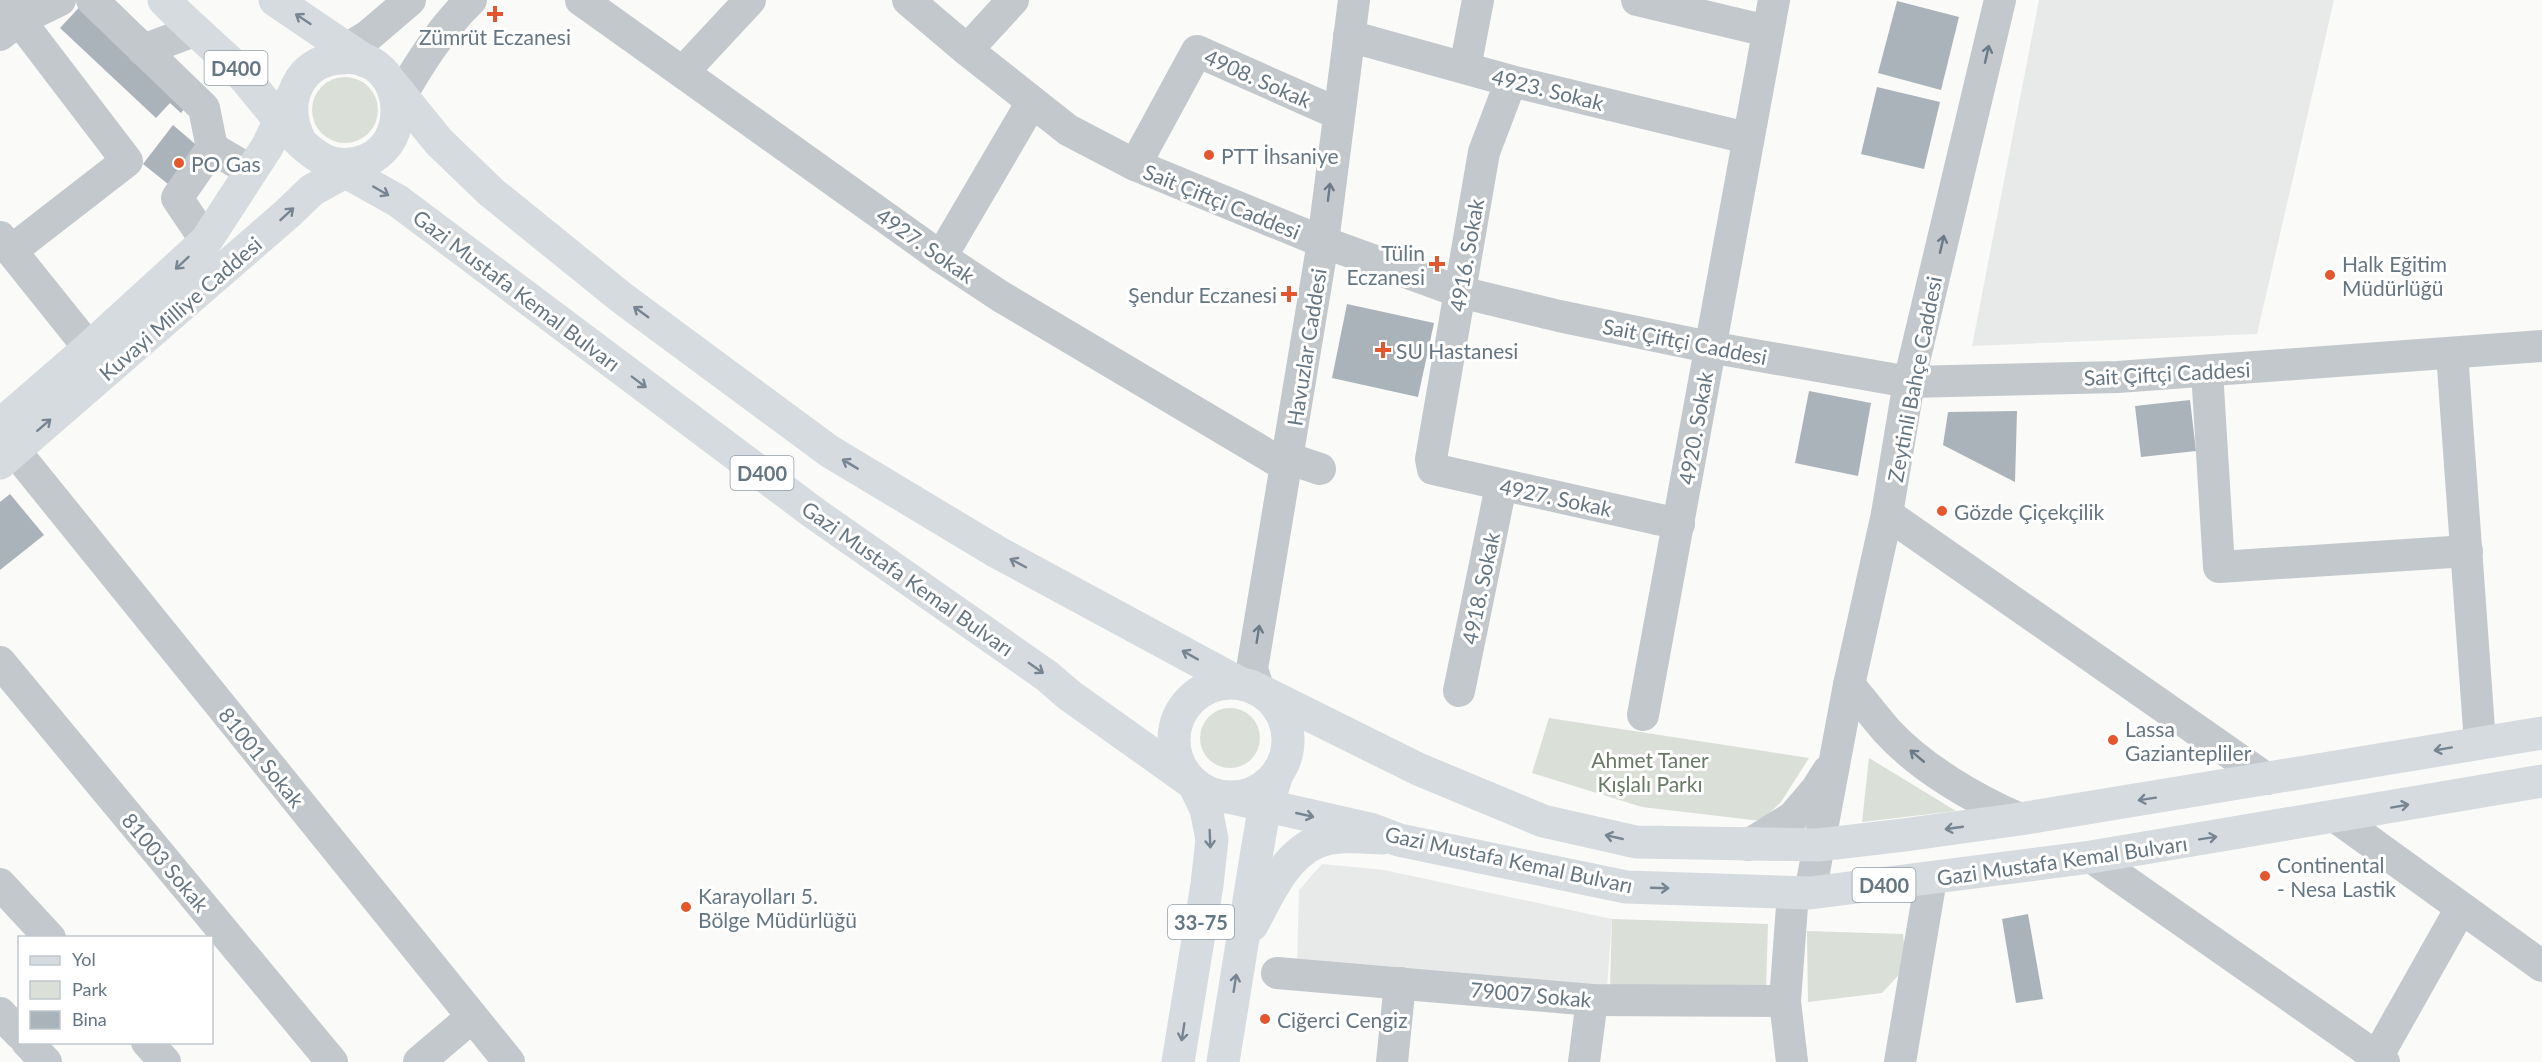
<svg xmlns="http://www.w3.org/2000/svg" width="2542" height="1062" font-family="Lato,sans-serif">
<style>
.built{fill:#e8e9e9}
.green{fill:#dadfd7}
.building{fill:#aab3b9}
.lines{fill:none;stroke-linecap:round;stroke-linejoin:round}
.minor{stroke:#c3c8cc;stroke-width:32}
.major{stroke:#d6dbdf;stroke-width:33}
.highway{stroke:#d6dbdf;stroke-width:33}
.oneway{stroke:#768591}
.oneway2{stroke:#6a7a87}
.poi-dot{fill:#e4572e;stroke:#fff;stroke-width:2}
.labels{text-anchor:middle;dominant-baseline:central;stroke-width:6;stroke-linejoin:round;paint-order:stroke}
.shield{fill:#fff;stroke:#939fa8;stroke-width:1.5}
.shield-label{font-size:20px;font-weight:bold;fill:#657683}
.poi-label{font-size:21px;fill:#657683;stroke:#fff;text-anchor:start}
.street-label{font-size:21px;fill:#657683;stroke:#fff}
.park-label{font-size:21px;fill:#687a64;stroke:#fff}
</style>
<rect width="100%" height="100%" fill="#fafaf8"/>
<g class="built">
<path d="M2039,0H2334L2257,334L1972,346Z"/>
<path d="M1322,864L1384,870L1612,919L1607,989L1297,963L1299,890Z"/>
</g>
<g class="green">
<circle cx="345" cy="110" r="33"/>
<circle cx="1230" cy="738" r="30"/>
<path d="M1549,718L1809,758L1781,802L1761,821L1642,807L1532,773Z"/>
<path d="M1869,758L1956,811L1862,822Z"/>
<path d="M1612,919L1768,924L1766,990L1610,986Z"/>
<path d="M1807,931L1903,934L1906,967L1882,993L1808,1002Z"/>
</g>
<g class="building">
<path d="M86,0L198,91L181,113L170,103L156,118L60,28Z"/>
<path d="M1897,1L1959,17L1941,90L1878,73Z"/>
<path d="M1877,87L1940,102L1924,169L1861,154Z"/>
<path d="M173,125L215,161L188,200L143,164Z"/>
<path d="M1347,304L1434,323L1418,397L1332,378Z"/>
<path d="M1809,391L1871,403L1858,476L1795,463Z"/>
<path d="M2190,400L2196,451L2141,457L2135,406Z"/>
<path d="M2017,411L2015,482L1943,445L1948,412Z"/>
<path d="M10,494L44,535L0,570V502Z"/>
<path d="M2028,914L2043,999L2016,1003L2002,919Z"/>
</g>
<g class="lines">
<g class="minor">
<path d="M4,0L127,161L11,251"/>
<path d="M92,0L204,108L212,148"/>
<path d="M581,0L941,257L1000,296L1286,466"/>
<path d="M908,0L967,50L1068,130L1135,165L1323,242L1460,292L1559,316L1709,347L1909,382L2118,377L2542,346"/>
<path d="M1637,0L1767,31"/>
<path d="M0,35L19,20L60,0"/>
<path d="M1349,36L1511,81L1747,138"/>
<path d="M143,50L194,31"/>
<path d="M967,50L1013,0"/>
<path d="M330,59L368,36L410,0"/>
<path d="M1465,68L1478,0"/>
<path d="M683,72L750,0"/>
<path d="M1511,81L1484,152L1431,459L1433,469L1679,524"/>
<path d="M398,101C419,64 440,30 471,0"/>
<path d="M1135,165L1197,51L1339,114"/>
<path d="M0,237L89,348"/>
<path d="M206,241L177,198L212,148L251,171"/>
<path d="M941,257L1032,102"/>
<path d="M2452,353L2480,743"/>
<path d="M2207,371L2219,567L2467,551"/>
<path d="M15,451L509,1062"/>
<path d="M1287,458L1320,469"/>
<path d="M1887,514L2267,779"/>
<path d="M0,662L332,1062"/>
<path d="M1849,685C1862,700 1874,716 1887,731C1921,768 1974,799 2020,819"/>
<path d="M1259,690L1252,669L1323,242L1354,0"/>
<path d="M1459,691L1501,486"/>
<path d="M1643,715L1774,0"/>
<path d="M2336,817L2542,966"/>
<path d="M1748,845L1793,817L1816,790L1828,771"/>
<path d="M2091,857L2384,1062"/>
<path d="M0,884L50,938"/>
<path d="M1810,893L1849,685L1887,514L1909,382L2000,0"/>
<path d="M1277,973L1592,1000L1785,1001"/>
<path d="M0,1013L20,1034"/>
<path d="M27,1042L46,1062"/>
<path d="M147,1042L165,1062"/>
<path d="M2377,1057L2461,908"/>
<path d="M419,1062L472,1017"/>
<path d="M1392,1062L1400,983"/>
<path d="M1584,1062L1592,1000"/>
<path d="M1792,1062L1785,1001L1793,893"/>
<path d="M1900,1062L1931,879"/>
</g>
<g class="major">
<path d="M0,425L89,348L206,241L267,147L292,97"/>
<path d="M0,463L287,214L312,190L365,161"/>
<path d="M1252,925C1268,896 1284,856 1317,842C1336,834 1362,837 1382,838"/>
<path d="M1178,1062L1207,885L1212,839L1206,809L1194,784"/>
<path d="M1223,1062L1257,851L1262,822L1277,774"/>
</g>
<g class="highway">
<path d="M164,0C186,23 210,43 233,65C259,90 302,160 337,164C418,172 415,49 340,58C325,59 310,66 301,79C287,100 290,122 301,143"/>
<path d="M275,0L365,61"/>
<path d="M392,84L439,142L491,192L622,298L829,451L997,552L1241,684"/>
<path d="M330,163L398,201L814,513L1047,676L1069,695L1194,784"/>
<circle cx="1231" cy="740" r="57"/>
<path d="M1259,690L1418,769L1543,821L1636,842L1818,845L1904,835L2020,819L2542,733"/>
<path d="M1228,797L1370,829L1399,840L1626,887L1810,893L2091,857L2542,781"/>
</g>
</g>
<defs><path id="oneway-shaft" d="M-6 0H5M1.5-3L5.5 0L1.5 3" fill="none" stroke-width="1.6" stroke-linecap="round" stroke-linejoin="round" transform="scale(1.5)"/></defs>
<g class="oneway">
<use href="#oneway-shaft" transform="translate(303 19) rotate(-146)"/>
<use href="#oneway-shaft" transform="translate(381 191) rotate(30)"/>
<use href="#oneway-shaft" transform="translate(287 214) rotate(-43)"/>
<use href="#oneway-shaft" transform="translate(182 263) rotate(137)"/>
<use href="#oneway-shaft" transform="translate(641 312) rotate(-144)"/>
<use href="#oneway-shaft" transform="translate(639 382) rotate(37)"/>
<use href="#oneway-shaft" transform="translate(44 425) rotate(-41)"/>
<use href="#oneway-shaft" transform="translate(850 464) rotate(-149)"/>
<use href="#oneway-shaft" transform="translate(1018 563) rotate(-152)"/>
<use href="#oneway-shaft" transform="translate(1190 655) rotate(-151)"/>
<use href="#oneway-shaft" transform="translate(1036 668) rotate(35)"/>
<use href="#oneway-shaft" transform="translate(2443 749) rotate(170)"/>
<use href="#oneway-shaft" transform="translate(2147 799) rotate(171)"/>
<use href="#oneway-shaft" transform="translate(2400 806) rotate(-10)"/>
<use href="#oneway-shaft" transform="translate(1305 815) rotate(13)"/>
<use href="#oneway-shaft" transform="translate(1954 828) rotate(172)"/>
<use href="#oneway-shaft" transform="translate(1614 837) rotate(-167)"/>
<use href="#oneway-shaft" transform="translate(2208 838) rotate(-9)"/>
<use href="#oneway-shaft" transform="translate(1210 839) rotate(88)"/>
<use href="#oneway-shaft" transform="translate(1660 888) rotate(2)"/>
<use href="#oneway-shaft" transform="translate(1235 983) rotate(-81)"/>
<use href="#oneway-shaft" transform="translate(1183 1032) rotate(99)"/>
</g>
<g class="oneway2">
<use href="#oneway-shaft" transform="translate(1987 54) rotate(-77)"/>
<use href="#oneway-shaft" transform="translate(1329 192) rotate(-83)"/>
<use href="#oneway-shaft" transform="translate(1942 244) rotate(-77)"/>
<use href="#oneway-shaft" transform="translate(1258 634) rotate(-81)"/>
<use href="#oneway-shaft" transform="translate(1917 756) rotate(-140)"/>
</g>
<g class="poi-dot">
<path d="M492 5h6v6h6v6h-6v6h-6v-6h-6v-6h6z"/>
<circle cx="1209" cy="155" r="6"/>
<circle cx="179" cy="163" r="6"/>
<path d="M1434 255h6v6h6v6h-6v6h-6v-6h-6v-6h6z"/>
<circle cx="2330" cy="275" r="6"/>
<path d="M1286 285h6v6h6v6h-6v6h-6v-6h-6v-6h6z"/>
<path d="M1380 341h6v6h6v6h-6v6h-6v-6h-6v-6h6z"/>
<circle cx="1942" cy="511" r="6"/>
<circle cx="2113" cy="740" r="6"/>
<circle cx="2265" cy="876" r="6"/>
<circle cx="686" cy="907" r="6"/>
<circle cx="1265" cy="1019" r="6"/>
</g>
<g class="labels">
<g class="shield">
<rect x="204.5" y="51" width="63" height="34" rx="4.5"/>
<rect x="730.5" y="456" width="63" height="34" rx="4.5"/>
<rect x="1852.5" y="868" width="63" height="34" rx="4.5"/>
<rect x="1168" y="905" width="66" height="34" rx="4.5"/>
</g>
<g class="shield-label">
<text x="236" y="68">D400</text>
<text x="762" y="473">D400</text>
<text x="1884" y="885">D400</text>
<text x="1201" y="922">33-75</text>
</g>
<g class="poi-label">
<text x="495" y="36" text-anchor="middle">Zümrüt Eczanesi</text>
<text x="1221" y="155">PTT İhsaniye</text>
<text x="191" y="163">PO Gas</text>
<text x="1425" y="252" text-anchor="end">Tülin<tspan x="1425" dy="24">Eczanesi</tspan></text>
<text x="2342" y="263">Halk Eğitim<tspan x="2342" dy="24">Müdürlüğü</tspan></text>
<text x="1277" y="294" text-anchor="end">Şendur Eczanesi</text>
<text x="1396" y="350">SU Hastanesi</text>
<text x="1954" y="511">Gözde Çiçekçilik</text>
<text x="2125" y="728">Lassa<tspan x="2125" dy="24">Gaziantepliler</tspan></text>
<text x="2277" y="864">Continental<tspan x="2277" dy="24">- Nesa Lastik</tspan></text>
<text x="698" y="895">Karayolları 5.<tspan x="698" dy="24">Bölge Müdürlüğü</tspan></text>
<text x="1277" y="1019">Ciğerci Cengiz</text>
</g>
<g class="street-label">
<text transform="translate(1258 78) rotate(24)">4908. Sokak</text>
<text transform="translate(1548 89) rotate(14)">4923. Sokak</text>
<text transform="translate(1222 201) rotate(22)">Sait Çiftçi Caddesi</text>
<text transform="translate(926 245) rotate(35)">4927. Sokak</text>
<text transform="translate(1466 255) rotate(-80)">4916. Sokak</text>
<text transform="translate(517 290) rotate(37)">Gazi Mustafa Kemal Bulvarı</text>
<text transform="translate(180 308) rotate(-41)">Kuvayi Milliye Caddesi</text>
<text transform="translate(1685 341) rotate(11)">Sait Çiftçi Caddesi</text>
<text transform="translate(1306 347) rotate(-81)">Havuzlar Caddesi</text>
<text transform="translate(2167 373) rotate(-3)">Sait Çiftçi Caddesi</text>
<text transform="translate(1914 379) rotate(-79)">Zeytinli Bahçe Caddesi</text>
<text transform="translate(1695 428) rotate(-80)">4920. Sokak</text>
<text transform="translate(1556 497) rotate(12)">4927. Sokak</text>
<text transform="translate(908 578) rotate(35)">Gazi Mustafa Kemal Bulvarı</text>
<text transform="translate(1480 588) rotate(-78)">4918. Sokak</text>
<text transform="translate(262 757) rotate(51)">81001 Sokak</text>
<text transform="translate(1509 859) rotate(12)">Gazi Mustafa Kemal Bulvarı</text>
<text transform="translate(2062 860) rotate(-8)">Gazi Mustafa Kemal Bulvarı</text>
<text transform="translate(166 862) rotate(50)">81003 Sokak</text>
<text transform="translate(1531 994) rotate(5)">79007 Sokak</text>
</g>
<g class="park-label">
<text x="1650" y="759">Ahmet Taner<tspan x="1650" dy="24">Kışlalı Parkı</tspan></text>
</g>
</g>
<rect x="18" y="936" width="195" height="108" fill="#ffffff" stroke="#c1c8cd" stroke-width="1.5"/>
<rect x="30" y="956" width="30" height="9" fill="#d6dbdf" stroke="#c1c8cd" stroke-width="1.5"/>
<text x="72" y="966" font-size="18" fill="#657683">Yol</text>
<rect x="30" y="981" width="30" height="18" fill="#dadfd7" stroke="#c1c8cd" stroke-width="1.5"/>
<text x="72" y="996" font-size="18" fill="#657683">Park</text>
<rect x="30" y="1011" width="30" height="18" fill="#aab3b9" stroke="#c1c8cd" stroke-width="1.5"/>
<text x="72" y="1026" font-size="18" fill="#657683">Bina</text>
</svg>
